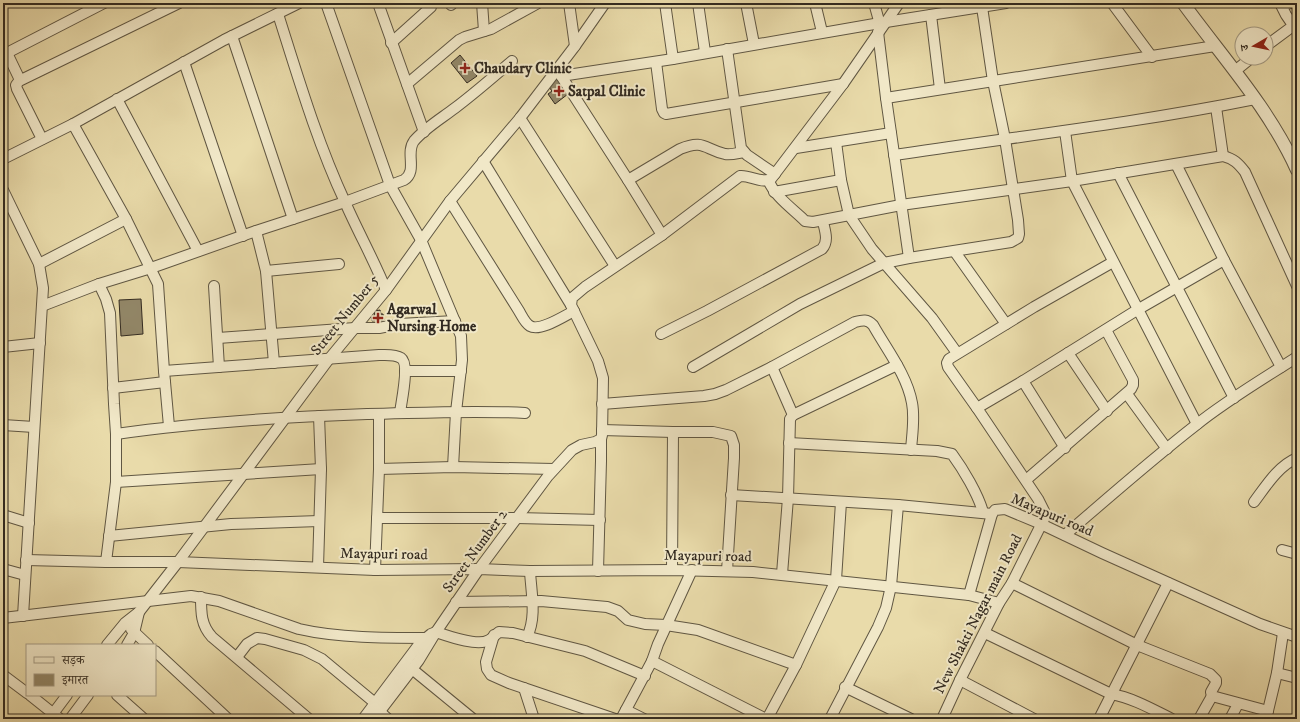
<svg xmlns="http://www.w3.org/2000/svg" width="1300" height="722" font-family="'IM FELL DW Pica','Noto Serif Devanagari',serif">
<style>
.building{fill:#928768;stroke:#332b21}
.lines{fill:none;stroke-linecap:round;stroke-linejoin:round}
.minor-casing{stroke:#605743;stroke-width:12}
.tertiary-casing{stroke:#605743;stroke-width:14}
.minor{stroke:#f1e8c8;stroke-width:10}
.tertiary{stroke:#f1e8c8;stroke-width:12}
.poi-dot{fill:#8f2418;stroke:#f1e8c8;stroke-width:1.5}
.labels{text-anchor:middle;dominant-baseline:central;stroke-width:4;stroke-linejoin:round;paint-order:stroke}
.poi-label{font-size:15px;font-weight:bold;fill:#332b21;stroke:#f1e8c8;text-anchor:start}
.street-label{font-size:15px;fill:#332b21;stroke:#f1e8c8}
</style>
<rect width="100%" height="100%" fill="#e9dbaa"/>
<filter id="stains"><feTurbulence type="fractalNoise" baseFrequency=".005" numOctaves="4"/><feColorMatrix values="0 0 0 0 .2 0 0 0 0 .09 0 0 0 0 .02 0 0 0 .5 -.17"/></filter>
<radialGradient id="worn" r=".72"><stop offset=".6" stop-color="#630" stop-opacity="0"/><stop offset="1" stop-color="#630" stop-opacity=".3"/></radialGradient>
<g class="building">
<path d="M460,55L477,76L467,83L451,63Z"/>
<path d="M557,79L568,94L555,104L548,94L552,91L548,86Z"/>
<path d="M141,299L143,334L121,336L119,300Z"/>
<path d="M380,310L381,314H383L384,320L372,321L371,316H375L374,311Z"/>
</g>
<g class="lines">
<defs>
<g id="minor">
<path d="M326,3L390,185L421,240L461,336L462,360L456,412L453,467"/>
<path d="M378,3L424,132"/>
<path d="M482,3L484,31"/>
<path d="M569,3L575,46"/>
<path d="M665,3L673,59"/>
<path d="M698,3L705,52"/>
<path d="M746,3L754,44"/>
<path d="M815,3L822,32"/>
<path d="M874,3L881,28"/>
<path d="M1112,3L1152,57"/>
<path d="M1280,3L1286,15L1297,31"/>
<path d="M451,5L453,3"/>
<path d="M1281,5L1291,3"/>
<path d="M278,14C298,77 317,142 345,202C358,232 374,260 386,290"/>
<path d="M931,15L940,89"/>
<path d="M886,22L1006,3"/>
<path d="M878,32L886,98L909,258"/>
<path d="M232,36L293,219"/>
<path d="M391,43L431,7"/>
<path d="M1266,46L1293,26"/>
<path d="M727,49L741,148L747,155L775,174"/>
<path d="M7,53L20,80"/>
<path d="M3,55L104,3"/>
<path d="M184,62L243,236"/>
<path d="M656,62L662,109L664,113L666,114L843,84"/>
<path d="M558,71L628,180L662,235"/>
<path d="M1235,71L1251,58"/>
<path d="M561,76L673,59L880,23"/>
<path d="M407,84L459,40L465,37L491,29L538,3"/>
<path d="M886,98L1215,46"/>
<path d="M117,99L198,251"/>
<path d="M1216,107L1223,156"/>
<path d="M520,118L615,266"/>
<path d="M73,124L126,219L158,284L164,371L169,426"/>
<path d="M1065,131L1072,181L1223,156C1234,159 1238,163 1245,172L1297,286"/>
<path d="M42,139L17,89L16,85L19,81L179,3"/>
<path d="M836,142L841,180L849,215L872,249L932,318L957,353"/>
<path d="M796,148L891,133"/>
<path d="M894,155C1014,137 1136,123 1255,99"/>
<path d="M3,159L73,124L224,40L299,3"/>
<path d="M483,161L571,305"/>
<path d="M1176,164L1224,260L1281,367"/>
<path d="M1118,173L1234,398"/>
<path d="M628,180L680,149C704,139 704,149 725,154C731,155 738,153 744,152"/>
<path d="M768,180C775,196 789,206 802,218L805,221L813,222L901,205L1072,181L1197,424"/>
<path d="M3,190L39,264L43,288L23,616"/>
<path d="M774,192L841,180"/>
<path d="M450,201L519,311C522,316 525,323 530,326C540,332 564,316 574,311"/>
<path d="M256,231L266,271L274,363"/>
<path d="M955,252L1006,324"/>
<path d="M39,264L126,219"/>
<path d="M266,271L339,264"/>
<path d="M99,284L106,299L110,313L114,404L116,434V482L106,562"/>
<path d="M214,286L219,367"/>
<path d="M42,306L99,284L151,268L256,231L345,202L404,180C418,171 405,153 414,141C425,128 442,118 455,108C475,93 493,77 512,61"/>
<path d="M661,334L707,311L822,249C829,241 825,231 823,222"/>
<path d="M218,338L355,328H379L399,324L455,321"/>
<path d="M3,347L40,343"/>
<path d="M1068,353L1107,411"/>
<path d="M693,367L800,304L884,263L909,258L1011,242L1018,238L1019,234L1018,220L1005,139L993,81L982,7"/>
<path d="M772,367L793,415"/>
<path d="M164,371L379,355C386,355 395,354 401,358C410,364 401,403 400,413"/>
<path d="M405,371H461"/>
<path d="M1023,381L1065,448"/>
<path d="M113,388L165,382"/>
<path d="M1127,394L1167,449"/>
<path d="M602,404L704,396L715,394L726,390L772,367L855,322C863,320 867,319 873,325C887,350 907,375 912,403C915,418 912,435 911,450"/>
<path d="M977,408L948,367L947,363L949,359L1034,307L1113,262"/>
<path d="M3,425L34,427"/>
<path d="M602,430L673,432H713L731,436L734,445V458L727,571"/>
<path d="M116,434C200,422 283,417 367,414C420,413 472,410 525,413"/>
<path d="M789,443L937,451L952,454C963,469 978,494 983,512"/>
<path d="M379,469L453,467L554,469"/>
<path d="M1026,480L1131,389L1133,385V380L1106,330"/>
<path d="M116,482L321,469"/>
<path d="M731,495L898,505L992,514"/>
<path d="M1254,502C1266,486 1278,466 1297,458"/>
<path d="M3,515L29,523"/>
<path d="M377,518H517L600,520"/>
<path d="M1065,535C1108,498 1151,460 1196,425C1227,400 1263,379 1297,357"/>
<path d="M109,536L231,524L319,521"/>
<path d="M1282,550L1297,554"/>
<path d="M26,560L106,562H178L375,570L479,569L530,571L672,570L753,572L969,595L992,514L995,510L1005,509L1041,524L1102,553L1260,624L1297,637"/>
<path d="M318,567L321,469L319,416"/>
<path d="M3,569L25,575"/>
<path d="M375,570L379,469V414"/>
<path d="M672,570L673,432"/>
<path d="M598,571L601,461V439"/>
<path d="M782,574L788,498L790,419L793,415L897,365"/>
<path d="M1012,583L1137,645L1210,674L1216,680V683L1211,692L1212,696L1268,711"/>
<path d="M969,595L999,603"/>
<path d="M201,597C201,613 201,625 212,637L309,719"/>
<path d="M456,602L541,601L607,607L618,611L628,620L645,624L666,625L698,630L796,665"/>
<path d="M3,618L191,596L219,601L299,629C338,638 386,638 426,638"/>
<path d="M131,629L148,645"/>
<path d="M985,633L1111,694C1133,698 1152,709 1172,719"/>
<path d="M494,635L486,662L487,669L491,675L509,683L615,719"/>
<path d="M527,637C537,617 531,592 530,571"/>
<path d="M107,645L125,623L139,612L178,562L329,359L386,290L450,201L520,118L575,46L605,3"/>
<path d="M127,645L134,633L139,612"/>
<path d="M155,651L228,719"/>
<path d="M237,657L247,644L257,638L265,639L304,650L322,659L375,703"/>
<path d="M652,661L766,719"/>
<path d="M412,669L473,719"/>
<path d="M1277,673L1297,678"/>
<path d="M3,675L27,693"/>
<path d="M960,680L1034,719"/>
<path d="M845,687L911,719"/>
<path d="M524,688L534,719"/>
<path d="M30,695L60,719"/>
<path d="M117,695L144,719"/>
<path d="M626,710L644,719"/>
<path d="M379,711L388,719"/>
<path d="M49,719L67,695"/>
<path d="M70,719L88,695"/>
<path d="M363,719L420,643L431,634L436,632C448,636 478,647 489,640C493,638 496,634 499,632L513,633L585,651L645,676"/>
<path d="M374,719L419,660L436,632L479,569L548,476L572,450L581,445L595,442L601,439L602,435L603,378L598,361L571,305L572,298L585,287L662,235L740,176C751,175 760,184 771,179L843,84L899,3"/>
<path d="M621,719L652,661L658,644L692,570"/>
<path d="M767,719L796,665L836,580L841,502"/>
<path d="M830,719L878,627L886,608L891,586L898,505"/>
<path d="M942,719L960,680L999,603L1012,583L1045,517L1044,511L1038,499L977,408L1023,381L1137,310L1224,260"/>
<path d="M1099,719L1168,583"/>
<path d="M1199,719L1212,696"/>
<path d="M1230,719L1238,704"/>
<path d="M1266,719L1277,673L1283,633"/>
</g>
<path id="tertiary" d="M1183,3C1223,58 1269,108 1297,170"/>
</defs>
<use href="#minor" class="minor-casing"/>
<use href="#tertiary" class="tertiary-casing"/>
<use href="#minor" class="minor"/>
<use href="#tertiary" class="tertiary"/>
</g>
<g class="poi-dot">
<path d="M463 62h4v4h4v4h-4v4h-4v-4h-4v-4h4z"/>
<path d="M557 85h4v4h4v4h-4v4h-4v-4h-4v-4h4z"/>
<path d="M376 312h4v4h4v4h-4v4h-4v-4h-4v-4h4z"/>
</g>
<g class="labels">
<g class="poi-label">
<text x="474" y="68">Chaudary Clinic</text>
<text x="568" y="91">Satpal Clinic</text>
<text x="387" y="309">Agarwal<tspan x="387" dy="17">Nursing Home</tspan></text>
</g>
<g class="street-label">
<text transform="translate(345 315) rotate(-51)">Street Number 5</text>
<text transform="translate(1052 515) rotate(23)">Mayapuri road</text>
<text transform="translate(475 551) rotate(-54)">Street Number 2</text>
<text transform="translate(384 554) rotate(1)">Mayapuri road</text>
<text transform="translate(708 556) rotate(1)">Mayapuri road</text>
<text transform="translate(978 614) rotate(-63)">New Shakti Nagar main Road</text>
</g>
</g>
<rect width="1300" height="722" fill="none" stroke="#e9dbaa" stroke-width="16"/>
<rect x="4" y="4" width="1292" height="714" fill="none" stroke="#332b21" stroke-width="2"/>
<rect x="8" y="8" width="1284" height="706" fill="none" stroke="#332b21"/>
<rect x="26" y="644" width="130" height="52" fill="#f1e8c8" stroke="#a59c85"/>
<rect x="34" y="657" width="20" height="6" fill="#f1e8c8" stroke="#a59c85"/>
<text x="62" y="664" font-size="12" fill="#332b21">सड़क</text>
<rect x="34" y="674" width="20" height="12" fill="#928768" stroke="#a59c85"/>
<text x="62" y="684" font-size="12" fill="#332b21">इमारत</text>
<g transform="translate(1254 46) rotate(261)"><circle r="19" fill="#f1e8c8" stroke="#a59c85"/>
<path d="M0-3L7 15L0 10L-7 15Z" fill="#8f2418"/>
<text y="-6" font-size="11" font-weight="bold" text-anchor="middle" fill="#332b21">उ</text>
</g>
<rect width="100%" height="100%" filter="url(#stains)"/>
<rect width="100%" height="100%" fill="url(#worn)"/>
</svg>
